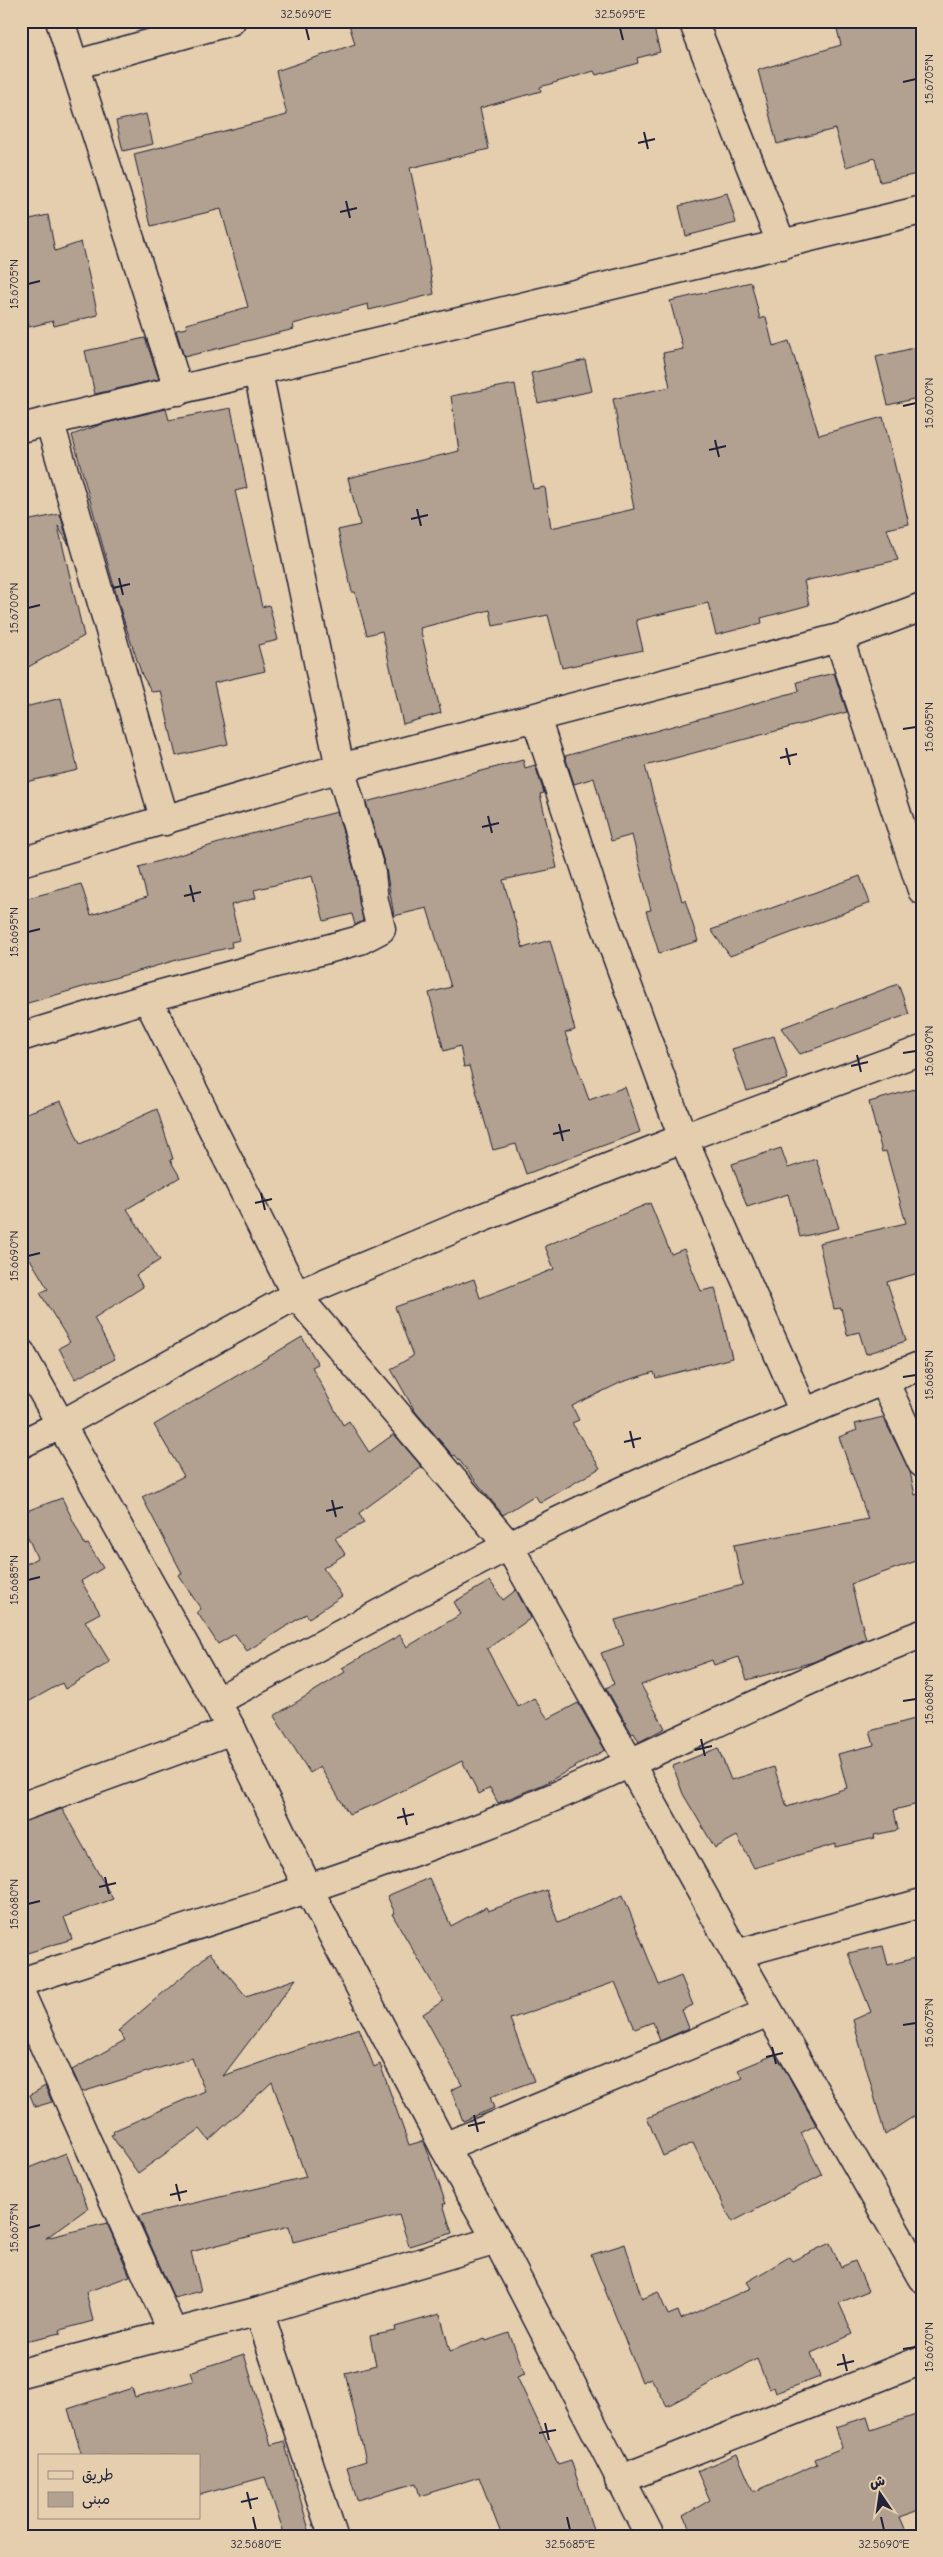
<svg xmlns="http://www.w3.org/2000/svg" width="943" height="2557" font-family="'Comic Neue','Playpen Sans Arabic',sans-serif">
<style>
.building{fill:#b2a190;stroke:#22223b}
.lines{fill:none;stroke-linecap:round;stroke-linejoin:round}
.minor-casing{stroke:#22223b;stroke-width:31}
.minor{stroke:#e5ceae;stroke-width:28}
.ticks{fill:none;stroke:#22223b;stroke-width:2}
.neatline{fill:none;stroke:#22223b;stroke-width:2}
.ticks-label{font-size:12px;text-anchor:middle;fill:#22223b}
</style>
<rect width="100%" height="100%" fill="#e5ceae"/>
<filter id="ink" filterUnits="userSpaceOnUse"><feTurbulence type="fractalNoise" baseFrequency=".02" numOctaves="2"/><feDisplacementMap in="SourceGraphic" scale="10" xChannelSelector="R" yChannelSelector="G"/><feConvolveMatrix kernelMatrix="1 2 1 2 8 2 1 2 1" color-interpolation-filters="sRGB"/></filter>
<g filter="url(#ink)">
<g class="building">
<path d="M348,21H652L660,52L637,58L638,63L596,75L594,71L540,87L541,91L480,108L489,149L410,168L421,219L434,294L369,310L368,304L293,324L294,329L184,357L176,330L187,328L186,324L248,307L221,209L151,226L134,154L287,115L276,71L355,44Z"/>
<path d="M835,21H922V173L880,182L875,158L846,167L835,129L777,144L758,70L841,45Z"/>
<path d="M146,114L153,144L123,151L116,121Z"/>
<path d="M727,193L736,223L686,236L679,206Z"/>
<path d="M48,215L55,251L81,242L98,315L54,326L53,321L29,327L21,291V221Z"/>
<path d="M751,282L760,319L766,317L773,346L789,341L819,435L883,417L909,524L887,529L898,560L804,581L809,605L761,618L762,623L716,635L708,603L636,620L643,650L562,668L548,615L493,626L490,610L420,628L441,713L403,724L382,631L367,635L355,592H352L338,530L360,525L348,478L459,451L451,396L515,384L533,489L545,487L551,528L634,509L613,399L670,387L663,353L683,349L670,301Z"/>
<path d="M145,338L159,379L95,394L85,351Z"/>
<path d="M922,346V397L888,405L876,357Z"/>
<path d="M585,360L592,391L538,403L531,373Z"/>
<path d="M231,408L247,488L235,491L262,607L269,605L278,640L258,645L265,671L214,683L228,744L176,756L161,691L152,692L142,675L122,615L72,435L102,424L166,409L169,420Z"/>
<path d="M60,514L69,545L58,526L84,636L21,671V522Z"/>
<path d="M834,673L847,712L645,766L682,901L685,900L698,941L659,953L646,911L651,910L632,835L611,841L594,778L574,784L565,756L799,691L797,682Z"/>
<path d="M61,698L78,770L21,783V708Z"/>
<path d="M523,760L525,768L535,765L544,793L540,794L557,868L503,880L523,948L550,940L575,1030L565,1033L589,1100L625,1087L640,1132L526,1174L516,1144L493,1150L469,1066L464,1067L460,1046L444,1051L429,993L451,987L427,908L394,916L386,869L366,802Z"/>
<path d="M337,812L356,876L363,921L355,925L352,914L324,921L312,876L254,890L256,898L231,905L240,940L231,942L232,947L180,959L21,1005V900L81,884L91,915L147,897L139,867L239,837Z"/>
<path d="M860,876L870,903L730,956L711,930Z"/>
<path d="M898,984L909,1014L800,1054L781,1028Z"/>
<path d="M774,1036L788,1079L747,1091L732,1049Z"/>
<path d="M922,1087V1272L887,1282L906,1341L866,1354L859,1332L847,1335L841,1308L834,1309L819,1243L906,1223L886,1151L882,1152L869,1102Z"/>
<path d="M61,1101L80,1144L157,1109L173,1159L170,1160L180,1177L127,1209L160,1260L136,1275L143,1287L94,1318L115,1359L75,1379L59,1348L70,1342L40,1293L48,1289L21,1244V1115Z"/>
<path d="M781,1148L788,1168L816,1159L839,1228L800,1237L788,1194L747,1207L732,1164Z"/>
<path d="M650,1203L671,1254L684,1249L701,1291L715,1288L732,1358L656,1378L654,1372L622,1382L572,1406L579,1420L572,1423L600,1468L540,1503L535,1495L503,1515L455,1455L453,1456L415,1411L391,1369L413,1356L395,1307L474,1279L480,1298L554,1269L545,1246Z"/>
<path d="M302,1337L318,1364L312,1367L343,1425L349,1421L369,1452L394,1434L422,1467L359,1513L364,1523L335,1538L345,1554L323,1568L342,1596L309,1618L306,1614L247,1651L235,1634L218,1644L197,1612L201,1609L178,1575L182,1573L142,1497L184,1476L154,1425Z"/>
<path d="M883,1417L910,1472L915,1495L922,1493V1559L851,1584L866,1639L813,1662L747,1680L739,1657L714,1665L712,1660L641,1685L665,1728L639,1742L634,1733L632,1734L606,1688L614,1684L601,1653L624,1645L615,1620L742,1585L734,1545L868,1519L839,1437L857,1430L855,1424Z"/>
<path d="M62,1498L85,1545L88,1544L103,1568L81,1581L100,1613L85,1621L110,1662L65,1689L62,1683L21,1706V1567L37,1558L21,1521V1513Z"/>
<path d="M490,1581L503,1600L516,1590L531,1618L487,1649L518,1707L534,1698L548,1719L578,1703L605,1750L544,1784L498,1803L490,1788L479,1794L462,1761L376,1804L349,1814L320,1767L310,1773L274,1716L345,1672L342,1668L400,1635L407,1647L461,1614L454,1602Z"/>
<path d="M922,1717V1803L894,1810L898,1830L874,1835L875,1838L836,1847V1844L754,1868L737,1836L715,1848L683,1794L673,1766L718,1748L731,1780L774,1767L787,1807L847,1788L838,1754L874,1745L870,1731Z"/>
<path d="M62,1809L113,1899L64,1917L72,1939L21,1955V1822Z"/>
<path d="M429,1878L451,1926L486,1907L488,1911L547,1890L558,1923L623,1895L659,1985L681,1976L693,2005L682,2010L689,2028L660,2041L653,2022L635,2029L615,1982L510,2019L534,2081L490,2097L494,2108L463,2121L451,2090L462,2085L423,2014L443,2001L392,1914L395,1913L387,1896Z"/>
<path d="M883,1946L888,1965L915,1958L922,1984V2111L885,2135L853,2020L871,2012L848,1953Z"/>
<path d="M210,1953L246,1996L296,1979L223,2076L359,2028L374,2067L380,2064L409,2145L423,2141L426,2147L446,2204H443L452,2233L409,2246L399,2215L293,2242L289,2226L191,2252L201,2291L174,2298L138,2216L306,2177L272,2082L209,2140L200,2129L138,2173L111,2135L114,2134L113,2131L205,2091L192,2058L82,2092L72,2070L125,2040L118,2031Z"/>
<path d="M776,2054L816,2125L801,2133L822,2175L732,2222L693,2143L663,2156L647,2118L743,2078L738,2070Z"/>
<path d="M45,2086L52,2102L35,2107L30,2095Z"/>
<path d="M66,2153L88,2208L46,2238L107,2223L130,2276L86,2292L93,2321L60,2330L61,2333L21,2342V2171Z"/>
<path d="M830,2243L841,2267L855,2261L868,2291L839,2303L853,2334L811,2353L820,2377L776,2393L774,2387L769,2389L757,2359L667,2406L651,2378L642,2382L591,2255L625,2244L642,2299L658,2292L668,2315L678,2311L681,2319L751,2288L747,2282L789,2257L792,2261Z"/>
<path d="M440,2314L450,2351L485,2338L486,2341L509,2333L525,2374L517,2377L558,2464L571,2460L595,2536H502L479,2477L420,2496L416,2483L357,2500L347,2467L366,2461L345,2373L376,2365L370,2336L396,2331L395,2327Z"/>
<path d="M244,2354L271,2445L284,2441L309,2530L285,2536L265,2477L199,2495V2456H82L68,2409L132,2388L135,2397L193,2381L190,2372Z"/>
<path d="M922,2413V2509L899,2517L907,2536H695L683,2516L710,2500L697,2471L737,2454L753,2491H756L817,2464L815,2459L842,2448L836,2427L867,2417L871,2430Z"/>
</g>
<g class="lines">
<defs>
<g id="minor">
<path d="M60,21L179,391"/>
<path d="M693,21L782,245"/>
<path d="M74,65L231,21"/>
<path d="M50,423L165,821"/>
<path d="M21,428L922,210"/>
<path d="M839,638L922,890"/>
<path d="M536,718L594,894L683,1138L804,1412"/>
<path d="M21,862L340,768L839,638L922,607"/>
<path d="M147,998L296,1295L509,1546L736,1954L922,2278"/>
<path d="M21,1037L147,998L360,940L381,929L374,901L371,873L340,768L258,372"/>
<path d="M21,1353L232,1730L308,1888L444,2147L497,2240L650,2536"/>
<path d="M884,1381L922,1463"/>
<path d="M21,1444L62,1424L296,1295L456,1228L683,1138L922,1050"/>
<path d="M217,1701C314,1649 410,1596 508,1546C642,1478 782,1421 922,1365"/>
<path d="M21,1807L232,1730"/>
<path d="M736,1954L922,1903"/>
<path d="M21,1982C175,1932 330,1884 481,1827C631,1769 772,1690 922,1634"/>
<path d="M21,1994L173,2333"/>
<path d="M444,2147L769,2012"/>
<path d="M259,2311L333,2536"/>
<path d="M21,2373L259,2311L497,2240"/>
<path d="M619,2480L922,2360"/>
</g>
</defs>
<use href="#minor" class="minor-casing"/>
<use href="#minor" class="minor"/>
</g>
</g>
<path class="ticks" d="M306,28L309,40M620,28L623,40M903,82L916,79M644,132L648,149M638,143L655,139M346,201L350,218M340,212L357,208M28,284L40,281M903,406L916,403M715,440L719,457M709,450L726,446M417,509L421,526M411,519L428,515M119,578L123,595M113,588L130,584M28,608L40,605M903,729L916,727M786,748L790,765M780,758L797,754M488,816L492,833M482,827L499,823M190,885L194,902M184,896L201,892M28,932L40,929M903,1053L916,1051M857,1055L861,1072M851,1066L868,1062M559,1124L563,1141M553,1134L570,1130M261,1193L265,1210M255,1203L272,1199M28,1256L40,1253M903,1377L916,1375M630,1431L634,1448M624,1442L641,1438M332,1500L336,1517M326,1511L343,1507M28,1580L40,1577M903,1701L916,1699M701,1739L705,1756M695,1750L712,1746M403,1808L407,1825M397,1818L414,1814M105,1877L109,1894M99,1887L116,1883M28,1904L40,1901M903,2025L916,2023M772,2047L776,2064M766,2057L783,2053M474,2115L478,2132M468,2126L485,2122M176,2184L180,2201M170,2195L187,2191M28,2228L40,2225M903,2349L916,2347M843,2354L847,2371M837,2365L854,2361M545,2423L549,2440M539,2433L556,2430M247,2492L251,2509M241,2502L258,2498M253,2517L256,2530M567,2517L570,2530M881,2517L884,2530"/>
<rect width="943" height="2557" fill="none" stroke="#e5ceae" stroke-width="55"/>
<rect x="38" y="2454" width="162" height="65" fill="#e5ceae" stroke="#978980"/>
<rect x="48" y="2471" width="25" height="8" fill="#e5ceae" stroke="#978980"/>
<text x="82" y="2480" font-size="15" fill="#22223b">طريق</text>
<rect x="48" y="2492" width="25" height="15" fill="#b2a190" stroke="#978980"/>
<text x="82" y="2504" font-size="15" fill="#22223b">مبنى</text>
<g transform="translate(880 2494) rotate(347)" stroke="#e5ceae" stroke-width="4" paint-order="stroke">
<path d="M0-4L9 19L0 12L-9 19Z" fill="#22223b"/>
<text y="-8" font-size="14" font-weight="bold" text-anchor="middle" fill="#22223b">ش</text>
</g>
<rect x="28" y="28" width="888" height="2502" class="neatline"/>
<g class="ticks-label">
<text x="306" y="18">32.5690°E</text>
<text x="620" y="18">32.5695°E</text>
<text transform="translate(929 79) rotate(-90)" y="4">15.6705°N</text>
<text transform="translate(14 284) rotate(-90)" y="4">15.6705°N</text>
<text transform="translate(929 403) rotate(-90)" y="4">15.6700°N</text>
<text transform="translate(14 608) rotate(-90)" y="4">15.6700°N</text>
<text transform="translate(929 727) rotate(-90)" y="4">15.6695°N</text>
<text transform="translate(14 932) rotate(-90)" y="4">15.6695°N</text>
<text transform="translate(929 1051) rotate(-90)" y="4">15.6690°N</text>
<text transform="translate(14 1256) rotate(-90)" y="4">15.6690°N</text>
<text transform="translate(929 1375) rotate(-90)" y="4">15.6685°N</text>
<text transform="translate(14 1580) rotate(-90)" y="4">15.6685°N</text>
<text transform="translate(929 1699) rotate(-90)" y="4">15.6680°N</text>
<text transform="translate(14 1904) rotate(-90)" y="4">15.6680°N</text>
<text transform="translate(929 2023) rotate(-90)" y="4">15.6675°N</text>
<text transform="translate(14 2228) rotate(-90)" y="4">15.6675°N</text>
<text transform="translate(929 2347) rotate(-90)" y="4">15.6670°N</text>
<text x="256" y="2548">32.5680°E</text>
<text x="570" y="2548">32.5685°E</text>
<text x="884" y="2548">32.5690°E</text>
</g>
</svg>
